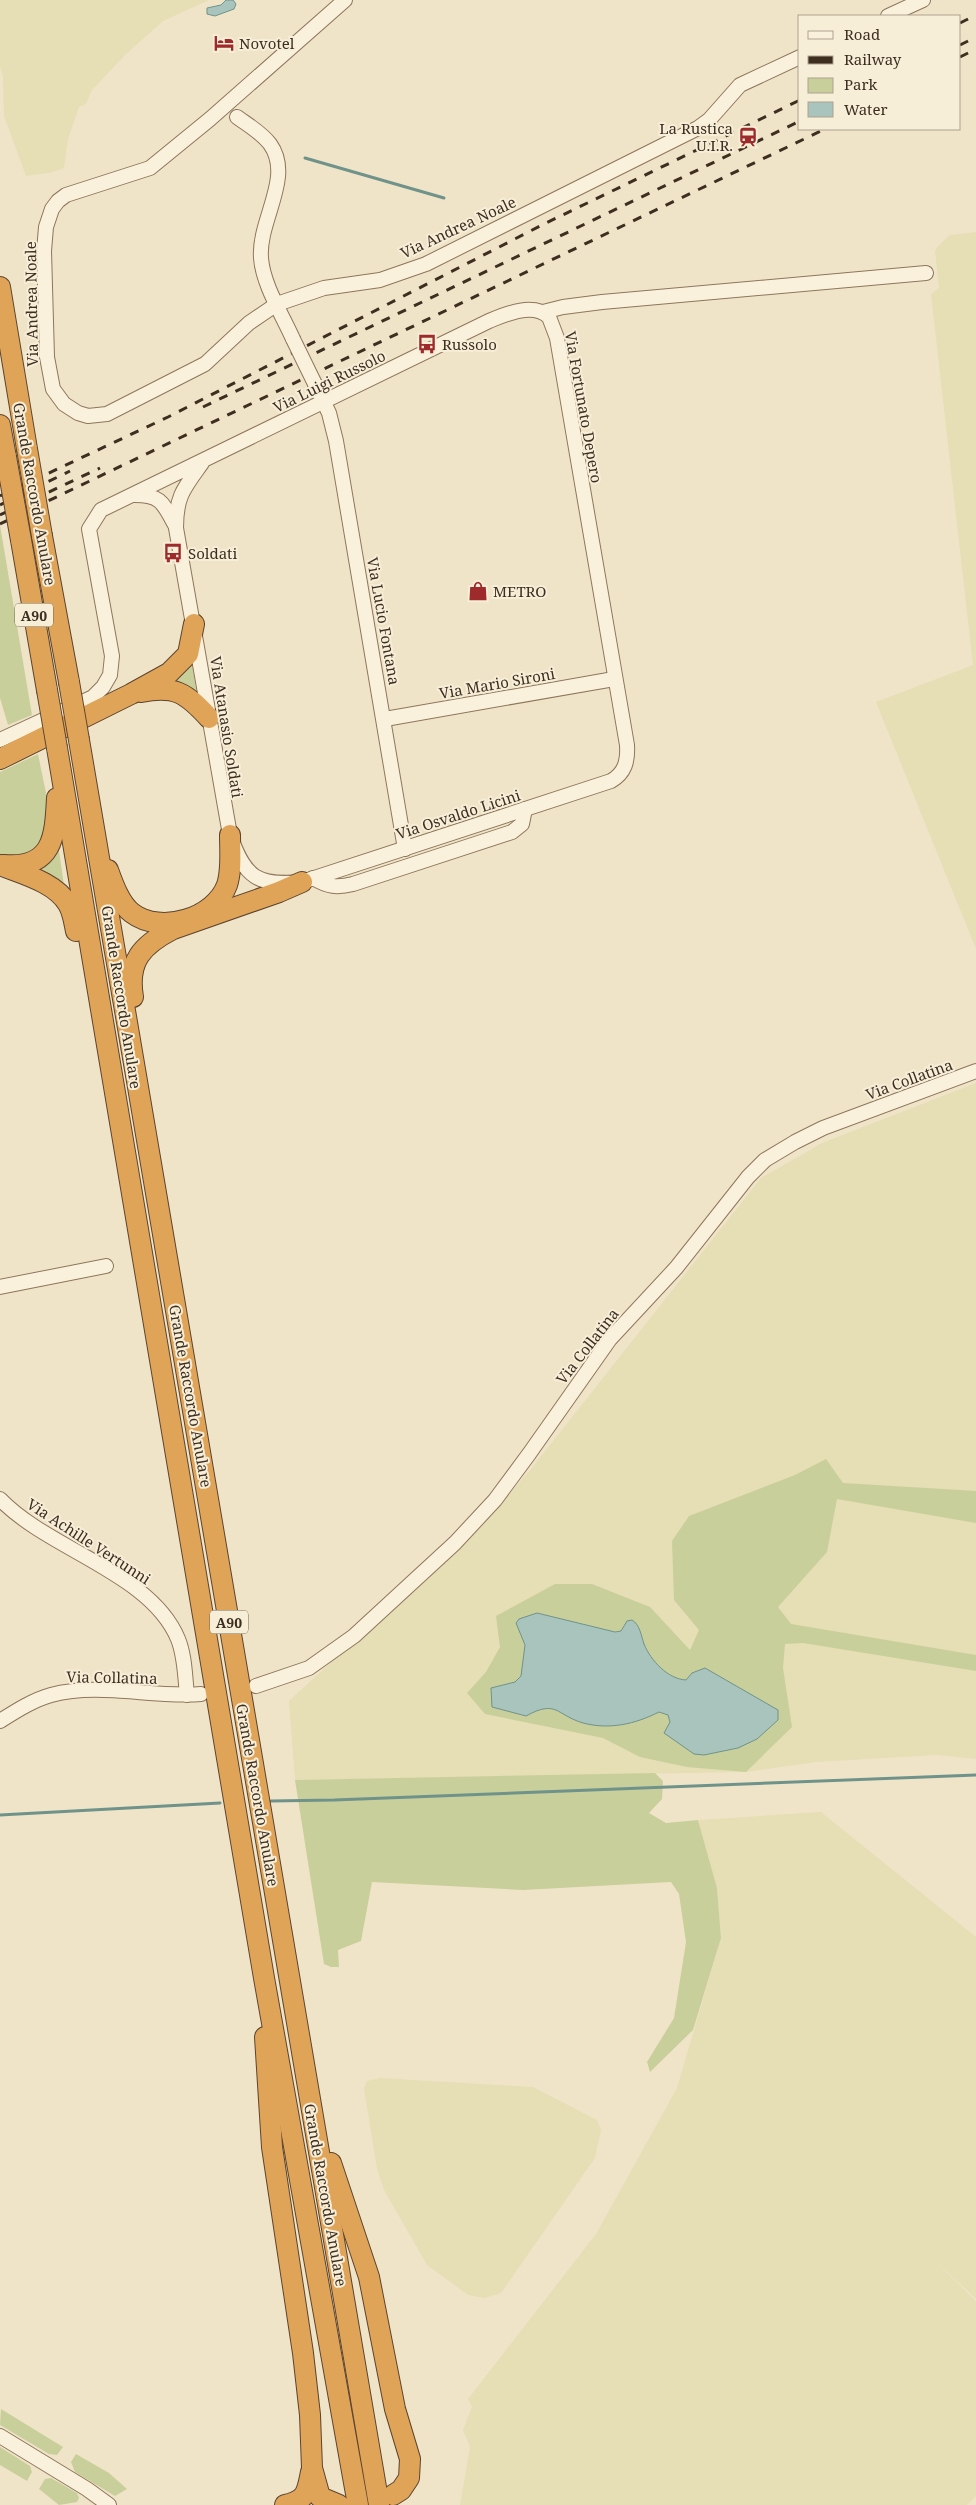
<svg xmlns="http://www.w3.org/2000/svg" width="976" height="2505" font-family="'Noto Serif',serif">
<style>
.farmland{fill:#e6deb5}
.green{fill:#c9cf9b}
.water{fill:#a9c4bc;stroke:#6f938a}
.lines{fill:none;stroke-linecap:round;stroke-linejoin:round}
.stream{stroke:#6f938a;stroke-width:3}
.minor-casing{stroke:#8d765c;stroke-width:16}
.highway-casing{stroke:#5b4430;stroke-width:22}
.minor{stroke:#faf1dc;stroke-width:14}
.highway{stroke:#e0a458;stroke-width:20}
.rail{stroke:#3d2e20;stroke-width:3;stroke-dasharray:9 9;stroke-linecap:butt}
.minor-bridge-casing{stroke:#8d765c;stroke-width:16;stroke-linecap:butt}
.highway-bridge-casing{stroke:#5b4430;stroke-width:22;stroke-linecap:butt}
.minor-bridge{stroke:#faf1dc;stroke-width:14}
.highway-bridge{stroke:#e0a458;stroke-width:20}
.labels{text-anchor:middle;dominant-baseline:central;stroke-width:4;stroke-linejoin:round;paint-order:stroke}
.shield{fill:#f7eed8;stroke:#756857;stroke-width:1}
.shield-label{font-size:14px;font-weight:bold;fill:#3d2e20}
.poi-label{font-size:15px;fill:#3d2e20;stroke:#f7eed8;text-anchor:start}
.street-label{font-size:15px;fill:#3d2e20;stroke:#f7eed8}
</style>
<rect width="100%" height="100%" fill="#f0e4c8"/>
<g class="farmland">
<path d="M0,0H209L163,21L125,55L92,90L86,104L79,107L68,139L64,168L49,173L26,176L4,116L3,77L0,67Z"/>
<path d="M976,232V949L876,702L973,665L931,294L939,288L935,251L937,247L950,235Z"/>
<path d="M976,1083V1759L937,1755L816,1762L746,1772L295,1780L289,1701L491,1515L531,1469L761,1178L822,1143Z"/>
<path d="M821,1812L976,1937V2299L931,2257L976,2301V2496L967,2505H460L470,2447L463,2430L472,2407L468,2399L596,2234L677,2088L721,1938L717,1888L698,1820Z"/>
<path d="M380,2078L533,2087L597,2120L601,2130L595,2158L501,2293L485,2298L468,2295L427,2265L384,2190L377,2169L364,2088L367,2081Z"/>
</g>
<g class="green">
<path d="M0,525L32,715L8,725L0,698Z"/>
<path d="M192,663L198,700L174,686L175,675Z"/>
<path d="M38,754L51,817V828L31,854L0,859V772Z"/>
<path d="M58,844L64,885L48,874L32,869Z"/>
<path d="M826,1459L843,1483L976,1491V1523L837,1499L827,1552L778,1607L791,1624L976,1655V1671L803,1643L785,1644L783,1668L792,1727L746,1772L687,1767L640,1757L603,1738L485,1714L467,1693L486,1672L500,1647L496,1616L555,1584H592L650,1607L690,1650L699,1630L674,1600L672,1541L689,1516L795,1475Z"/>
<path d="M655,1773L663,1781L662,1799L649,1813L666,1823L698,1820L717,1888L721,1938L693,2030L650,2072L647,2062L674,2018L686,1942L679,1894L671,1882L523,1890L372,1882L361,1941L338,1950L339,1967H331L324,1964L295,1780Z"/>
<path d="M1,2409L63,2447L57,2455L49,2454L0,2425Z"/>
<path d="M0,2447L30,2466L32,2472L27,2481L0,2465Z"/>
<path d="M76,2454L109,2473L127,2489L115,2496L75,2472L71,2462Z"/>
<path d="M51,2478L77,2493L79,2498L77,2502L59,2505L39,2489L45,2479Z"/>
</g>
<g class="water">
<path d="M226,0H233L236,4L234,9L215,16L207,14V8L221,5Z"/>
<path d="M537,1613L615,1632L621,1631L627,1621L632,1620C640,1625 641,1635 644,1644C651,1661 668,1679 686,1680L692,1673L705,1668L778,1710V1720L757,1739L738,1748L704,1755L694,1754L664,1733L670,1722L668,1715L659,1712C635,1724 610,1730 583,1723C556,1715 557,1699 526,1716L492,1707L491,1688L515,1682L521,1676L525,1645L516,1623L519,1619Z"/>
</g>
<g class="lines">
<g class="stream">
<path d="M305,158L444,198"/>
<path d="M271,1801L334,1800L976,1775"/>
<path d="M0,1815L220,1803"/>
</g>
<defs>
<g id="minor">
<path d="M345,0L210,119L150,168L66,195L58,201L52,209L46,227L44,251L47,357L53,389L64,404L78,413L88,416L107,414L205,364L249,323L277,304L324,288L380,280L426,264L698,128L709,120L740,85L800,57"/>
<path d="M888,16L923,0"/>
<path d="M237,117C248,125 262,133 270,144C294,177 258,220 261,258C263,285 282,314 293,339"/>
<path d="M543,312L563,307L602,302L926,273"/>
<path d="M315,384L329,413L336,441L405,849"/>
<path d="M135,495C161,495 163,503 175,525"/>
<path d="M385,719L614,679"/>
<path d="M0,740L93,697L103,687L110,675L112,656L89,529L101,510L489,321C506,314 533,302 549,317L557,338L627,745C628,761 625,773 611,781L302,882C257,886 245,878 230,835L176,528C176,496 184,488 202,463"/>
<path d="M313,878C328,887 337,888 353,884L512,832L522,824L525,809"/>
<path d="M0,1287L106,1266"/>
<path d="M0,1499C49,1550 151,1573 178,1639C185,1656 185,1677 187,1695"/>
<path d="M256,1686L309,1668L354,1636L455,1543L495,1500L529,1454L610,1339L676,1268L748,1177L765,1160L795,1142L823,1128L976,1071"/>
<path d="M0,1721C16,1711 33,1700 51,1695C100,1682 152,1698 201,1694"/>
<path d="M0,2436L87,2489L109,2505"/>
</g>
<g id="highway">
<path d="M0,287L27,449"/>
<path d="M0,425L6,457"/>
<path d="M42,536L69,682"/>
<path d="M21,540L47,690"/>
<path d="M141,692C175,685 186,693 209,718"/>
<path d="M79,740L379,2505"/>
<path d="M57,748L264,1978L358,2505"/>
<path d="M0,759L131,694L169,673L188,654L194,624"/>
<path d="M0,865C22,874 55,882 68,904C73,912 74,922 76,931"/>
<path d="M4,865C54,869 55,835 57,798"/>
<path d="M108,870C113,884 120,904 132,913C161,935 215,918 227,885C232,870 230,851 230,835"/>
<path d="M133,997C127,961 142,945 173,929L279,892L302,882"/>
<path d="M265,2037L272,2147L303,2353L310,2415L312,2468L320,2497L339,2505"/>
<path d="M331,2163L369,2277L395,2409L410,2459L409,2478L401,2490L393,2495"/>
<path d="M285,2505C307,2500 307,2492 311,2472"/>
</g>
</defs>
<use href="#minor" class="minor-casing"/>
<use href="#highway" class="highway-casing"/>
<use href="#minor" class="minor"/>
<use href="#highway" class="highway"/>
<g class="rail">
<path d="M960,23L976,15"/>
<path d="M960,45L976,37"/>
<path d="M960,57L976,49"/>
<path d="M203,407L800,121"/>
<path d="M0,496L168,417L544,224L800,100"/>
<path d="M0,505L70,471"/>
<path d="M0,515L100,468"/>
<path d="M0,524L825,129"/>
</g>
<defs>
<path id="minor-bridge" d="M293,339L315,384"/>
<g id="highway-bridge">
<path d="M27,449L42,536"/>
<path d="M6,457L21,540"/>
<path d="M69,682L79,740"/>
<path d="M47,690L57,748"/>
</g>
</defs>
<use href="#minor-bridge" class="minor-bridge-casing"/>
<use href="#highway-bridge" class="highway-bridge-casing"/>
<use href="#minor-bridge" class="minor-bridge"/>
<use href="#highway-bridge" class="highway-bridge"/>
</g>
<defs>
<symbol id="hotel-bare" viewBox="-9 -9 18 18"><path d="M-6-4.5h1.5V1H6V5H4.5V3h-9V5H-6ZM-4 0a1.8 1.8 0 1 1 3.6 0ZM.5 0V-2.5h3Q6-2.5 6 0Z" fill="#9e2a2b" stroke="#f7eed8" stroke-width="2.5" paint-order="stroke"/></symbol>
<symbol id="station-bare" viewBox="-9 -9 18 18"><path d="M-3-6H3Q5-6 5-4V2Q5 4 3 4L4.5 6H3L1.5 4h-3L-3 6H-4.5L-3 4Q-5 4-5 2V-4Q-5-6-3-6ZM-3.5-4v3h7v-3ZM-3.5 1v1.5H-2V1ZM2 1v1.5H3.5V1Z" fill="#9e2a2b" stroke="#f7eed8" stroke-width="2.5" paint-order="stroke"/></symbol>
<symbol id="bus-bare" viewBox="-9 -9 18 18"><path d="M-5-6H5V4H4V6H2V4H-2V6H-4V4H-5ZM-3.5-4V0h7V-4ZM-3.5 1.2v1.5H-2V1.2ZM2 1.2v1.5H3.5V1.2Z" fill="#9e2a2b" stroke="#f7eed8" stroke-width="2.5" paint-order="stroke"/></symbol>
<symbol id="shop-bare" viewBox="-9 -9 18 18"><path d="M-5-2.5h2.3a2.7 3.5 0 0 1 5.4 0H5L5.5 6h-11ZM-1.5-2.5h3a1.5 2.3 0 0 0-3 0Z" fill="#9e2a2b" stroke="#f7eed8" stroke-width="2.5" paint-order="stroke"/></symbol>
</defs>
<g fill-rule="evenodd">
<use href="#hotel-bare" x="210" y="29" width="28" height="28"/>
<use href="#station-bare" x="734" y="123" width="28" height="28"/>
<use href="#bus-bare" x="413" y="330" width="28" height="28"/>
<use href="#bus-bare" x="159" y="539" width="28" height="28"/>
<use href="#shop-bare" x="464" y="577" width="28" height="28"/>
</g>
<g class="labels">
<g class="shield">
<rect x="15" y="603.5" width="38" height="23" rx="4"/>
<rect x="210" y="1610.5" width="38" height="23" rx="4"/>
</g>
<g class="shield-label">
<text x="34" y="615">A90</text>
<text x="229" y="1622">A90</text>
</g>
<g class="poi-label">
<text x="239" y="43">Novotel</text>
<text x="733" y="128" text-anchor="end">La Rustica<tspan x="733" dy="17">U.I.R.</tspan></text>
<text x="442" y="344">Russolo</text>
<text x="188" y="553">Soldati</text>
<text x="493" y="591">METRO</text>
</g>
<g class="street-label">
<text transform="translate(458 227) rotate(-25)">Via Andrea Noale</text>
<text transform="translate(31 304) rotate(-91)">Via Andrea Noale</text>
<text transform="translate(329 381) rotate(-26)">Via Luigi Russolo</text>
<text transform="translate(584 407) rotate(80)">Via Fortunato Depero</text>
<text transform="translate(35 494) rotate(80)">Grande Raccordo Anulare</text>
<text transform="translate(384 621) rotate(80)">Via Lucio Fontana</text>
<text transform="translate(497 683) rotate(-10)">Via Mario Sironi</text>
<text transform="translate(227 727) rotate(81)">Via Atanasio Soldati</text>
<text transform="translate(458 814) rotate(-18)">Via Osvaldo Licini</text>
<text transform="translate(122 997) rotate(81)">Grande Raccordo Anulare</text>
<text transform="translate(909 1079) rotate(-20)">Via Collatina</text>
<text transform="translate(587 1346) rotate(-52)">Via Collatina</text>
<text transform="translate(191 1396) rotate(80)">Grande Raccordo Anulare</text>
<text transform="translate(89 1541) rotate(33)">Via Achille Vertunni</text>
<text transform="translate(112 1677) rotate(1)">Via Collatina</text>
<text transform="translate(258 1795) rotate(80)">Grande Raccordo Anulare</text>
<text transform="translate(326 2195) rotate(80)">Grande Raccordo Anulare</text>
</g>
</g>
<rect x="798" y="15" width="162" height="115" fill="#f7eed8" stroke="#ada18e"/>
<rect x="808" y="31" width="25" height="8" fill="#faf1dc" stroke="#ada18e"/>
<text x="844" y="40" font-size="15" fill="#3d2e20">Road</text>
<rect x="808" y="56" width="25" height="8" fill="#3d2e20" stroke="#ada18e"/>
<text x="844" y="65" font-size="15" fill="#3d2e20">Railway</text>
<rect x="808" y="78" width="25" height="15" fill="#c9cf9b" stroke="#ada18e"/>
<text x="844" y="90" font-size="15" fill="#3d2e20">Park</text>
<rect x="808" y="102" width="25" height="15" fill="#a9c4bc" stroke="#ada18e"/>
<text x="844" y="115" font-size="15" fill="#3d2e20">Water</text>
</svg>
